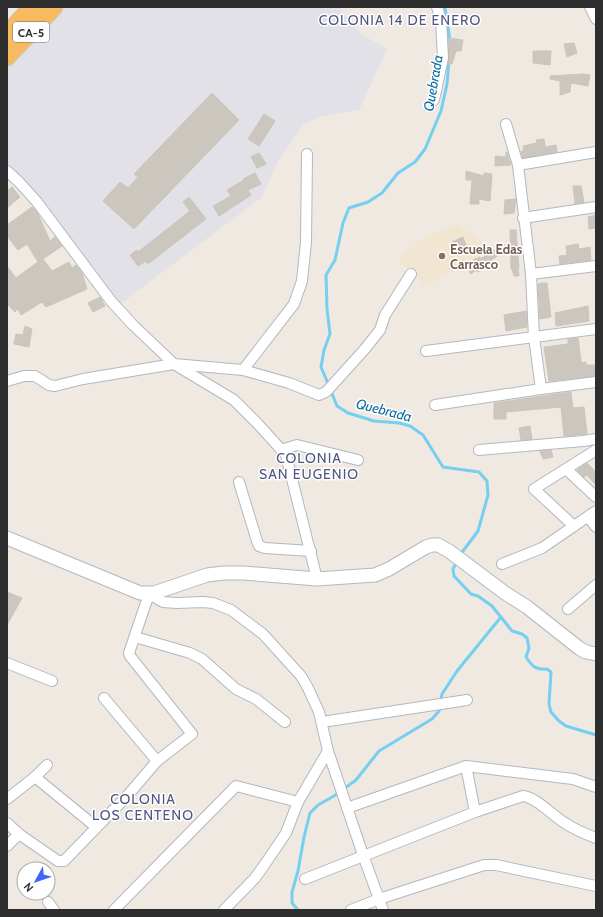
<svg xmlns="http://www.w3.org/2000/svg" width="603" height="917" font-family="Cabin,sans-serif">
<style>
.industrial{fill:#e3e1e8}
.education{fill:#f0e6d1}
.lines{fill:none;stroke-linecap:round;stroke-linejoin:round}
.stream{stroke:#75cff0;stroke-width:3}
.building{fill:#cbc7bf;stroke:#cbc5ba}
.minor-casing{stroke:#b4b7c1;stroke-width:12}
.tertiary-casing{stroke:#b4b7c1;stroke-width:15}
.trunk-casing{stroke:#c9c9c9;stroke-width:19}
.minor{stroke:#fff;stroke-width:10}
.tertiary{stroke:#fff;stroke-width:13}
.trunk{stroke:#f8ba60;stroke-width:17}
.education-dot{fill:#8d6e63;stroke:#fff;stroke-width:1.5}
.labels{text-anchor:middle;dominant-baseline:central;stroke-width:3;stroke-linejoin:round;paint-order:stroke}
.shield{fill:#fff;stroke:#6d6d6d;stroke-width:1}
.shield-label{font-size:12px;font-weight:bold;fill:#2e2e2e}
.education-label{font-size:13px;font-weight:bold;fill:#785e54;stroke:#fff;text-anchor:start}
.neighbourhood-label{font-size:14px;letter-spacing:1px;fill:#4d5680;stroke:#fff}
.water-label{font-size:14px;font-style:italic;fill:#0d6fa3;stroke:#fff}
</style>
<rect width="100%" height="100%" fill="#efe9e1"/>
<path class="industrial" d="M64,7H339L341,11L361,34L387,49L359,110L319,117L303,125L278,161L262,197L119,305L7,167V67Z"/>
<path class="education" d="M457,224L479,239L488,252L426,286L398,260L426,236Z"/>
<g class="lines">
<g class="stream">
<path d="M445,7L450,41"/>
<path d="M329,386L321,367L324,350L330,334L327,309L326,275L335,260L343,223L349,208L368,202L382,193L398,173L415,162L425,149L441,111L447,84L449,60"/>
<path d="M331,391L337,406L348,413L374,421L399,423L410,426L423,435L443,467L479,472L487,481L488,495L478,531L460,555"/>
<path d="M457,561L453,569L454,576L471,594L478,596L492,606L512,631L522,634L527,638L529,648L526,657C532,666 535,670 547,669L551,672L549,704L551,712L559,721L566,726L596,735"/>
<path d="M298,910L292,903V892L298,871L304,837L310,813L318,805L334,796L356,780L379,751L432,719L439,711L442,694L457,671L501,617"/>
</g>
</g>
<g class="building">
<path d="M449,38L463,40L461,51H456L452,64H448Z"/>
<path d="M574,43L577,53L567,57L564,44Z"/>
<path d="M533,51H551L550,65L533,63Z"/>
<path d="M583,74L590,75L588,86L571,83L570,92L560,95V81L550,79V76Z"/>
<path d="M212,93L239,120L134,229L103,201L120,182L128,188L138,177L134,174Z"/>
<path d="M264,114L275,121L259,146L248,139Z"/>
<path d="M544,139L545,147L556,145L557,152L523,158L521,151H524L523,146L537,143L536,140Z"/>
<path d="M506,152H507L511,165L495,166V156L506,157Z"/>
<path d="M259,153L266,164L257,168L251,157Z"/>
<path d="M466,171L484,176V173L492,174L490,201L479,199V204H470L472,180H466Z"/>
<path d="M255,173L261,184L248,190L251,195L219,216L213,206L231,196L227,190L244,180L243,179Z"/>
<path d="M573,186H581L584,202L575,204Z"/>
<path d="M12,187L20,197L7,208V191Z"/>
<path d="M189,197L206,219L148,264L146,261L138,266L130,255L137,250L138,252L190,211L183,202Z"/>
<path d="M516,199L514,213L504,214L505,200Z"/>
<path d="M32,207L37,212L50,241L55,237L62,246L43,259L52,271L69,262L72,268L76,265L82,273L87,289L46,307L42,302L21,315L18,309L15,312L7,304L8,287H7V266L16,278L38,262L27,244L18,250L7,236V225Z"/>
<path d="M596,215V228L589,229L588,217Z"/>
<path d="M510,230H516L519,268H518L519,276H514L512,269H511Z"/>
<path d="M463,237L467,248L456,252L452,242Z"/>
<path d="M578,244L579,249L590,247L591,260L560,264L559,256L567,255L566,246Z"/>
<path d="M506,245L509,248L484,265L485,268L477,272L476,270L471,274L468,269L474,264L473,260L480,257L481,259L487,254Z"/>
<path d="M542,283H547L551,317L540,319L538,284Z"/>
<path d="M100,297L105,306L93,312L88,303Z"/>
<path d="M588,306L589,321L556,326L555,313Z"/>
<path d="M526,311L527,327L506,331L504,315Z"/>
<path d="M25,326L32,329L29,347L14,344L16,334L23,335Z"/>
<path d="M578,338L581,361L582,363L586,362V365H594L596,376L549,381L544,347L568,344V339Z"/>
<path d="M571,392L573,408L584,407L587,434L564,436L561,407L506,412V419H494V403Z"/>
<path d="M530,426L532,439L521,440L519,428Z"/>
<path d="M551,450L553,457L543,459L540,451Z"/>
<path d="M587,463L596,472V485L587,475L584,477L577,470Z"/>
<path d="M7,592L22,598L7,625Z"/>
</g>
<g class="lines">
<defs>
<g id="minor">
<path d="M590,7L596,19"/>
<path d="M434,100L443,58L441,20L437,7"/>
<path d="M506,124L518,165L531,274L534,337L541,389"/>
<path d="M518,165L596,152"/>
<path d="M7,171L19,182L37,202L111,301L133,325L174,364L234,400L258,424L286,455L317,579"/>
<path d="M523,218L596,207"/>
<path d="M531,274L596,266"/>
<path d="M426,351L596,329"/>
<path d="M243,370L294,304L302,281L306,242L307,154"/>
<path d="M7,381L24,376H35L49,385L55,386L83,379L174,364L243,370L289,383L319,395L326,392L364,350L380,330L385,315L411,274"/>
<path d="M435,405L541,389L596,382"/>
<path d="M281,450L297,445L358,460"/>
<path d="M479,450L583,441L596,439"/>
<path d="M566,469L596,497"/>
<path d="M239,482L257,541L259,546L265,548L311,551"/>
<path d="M588,517L596,527"/>
<path d="M574,526L534,489L596,450"/>
<path d="M502,564L542,548L596,511"/>
<path d="M568,609L596,585"/>
<path d="M135,637L190,653L202,659L236,689L256,699L285,722"/>
<path d="M7,663L52,681"/>
<path d="M104,698L157,761"/>
<path d="M322,722L467,700"/>
<path d="M466,766L475,812"/>
<path d="M35,777L96,827"/>
<path d="M7,799L35,777L47,765"/>
<path d="M347,808L466,766L573,779L596,787"/>
<path d="M7,823L19,834L58,861H64L128,795L157,761L192,734L130,656L129,653L149,594L163,602L177,603L203,602L213,603L231,610L263,634L301,676L307,686L319,712L328,751L363,855L383,910"/>
<path d="M7,846L19,834"/>
<path d="M305,879L475,812L523,796C536,797 553,816 565,823C574,829 585,834 596,838"/>
<path d="M48,902L54,910"/>
<path d="M114,910L236,786L298,802"/>
<path d="M224,910L255,878L265,864L286,833L298,802L328,751"/>
<path d="M351,910L379,899L484,865H496L596,886"/>
</g>
<path id="tertiary" d="M7,538L140,593H154L207,575L224,573H243L317,579L375,575L389,569L426,547L432,545H438L449,551L505,593L527,607L579,648L586,652L596,654"/>
<g id="trunk">
<path d="M7,34L32,7"/>
<path d="M7,57L54,7"/>
</g>
</defs>
<use href="#minor" class="minor-casing"/>
<use href="#tertiary" class="tertiary-casing"/>
<use href="#trunk" class="trunk-casing"/>
<use href="#minor" class="minor"/>
<use href="#tertiary" class="tertiary"/>
<use href="#trunk" class="trunk"/>
</g>
<circle class="education-dot" cx="442" cy="256" r="4"/>
<g class="labels">
<rect class="shield" x="13" y="22" width="36" height="20" rx="3"/>
<g class="shield-label">
<text x="31" y="32">CA-5</text>
</g>
<g class="education-label">
<text x="450" y="249">Escuela Edas<tspan x="450" dy="15">Carrasco</tspan></text>
</g>
<g class="neighbourhood-label">
<text x="400" y="20">COLONIA 14 DE ENERO</text>
<text x="309" y="458">COLONIA<tspan x="309" dy="16">SAN EUGENIO</tspan></text>
<text x="143" y="799">COLONIA<tspan x="143" dy="16">LOS CENTENO</tspan></text>
</g>
<g class="water-label">
<text transform="translate(433 83) rotate(-80)">Quebrada</text>
<text transform="translate(384 410) rotate(14)">Quebrada</text>
</g>
</g>
<rect width="603" height="917" fill="none" stroke="#2e2e2e" stroke-width="16"/>
<g transform="translate(36 881) rotate(230)"><circle r="19" fill="#ffffff" stroke="#ababab"/>
<path d="M0-3L7 15L0 10L-7 15Z" fill="#4264fb"/>
<text y="-6" font-size="11" font-weight="bold" text-anchor="middle" fill="#2e2e2e">N</text>
</g>
</svg>
